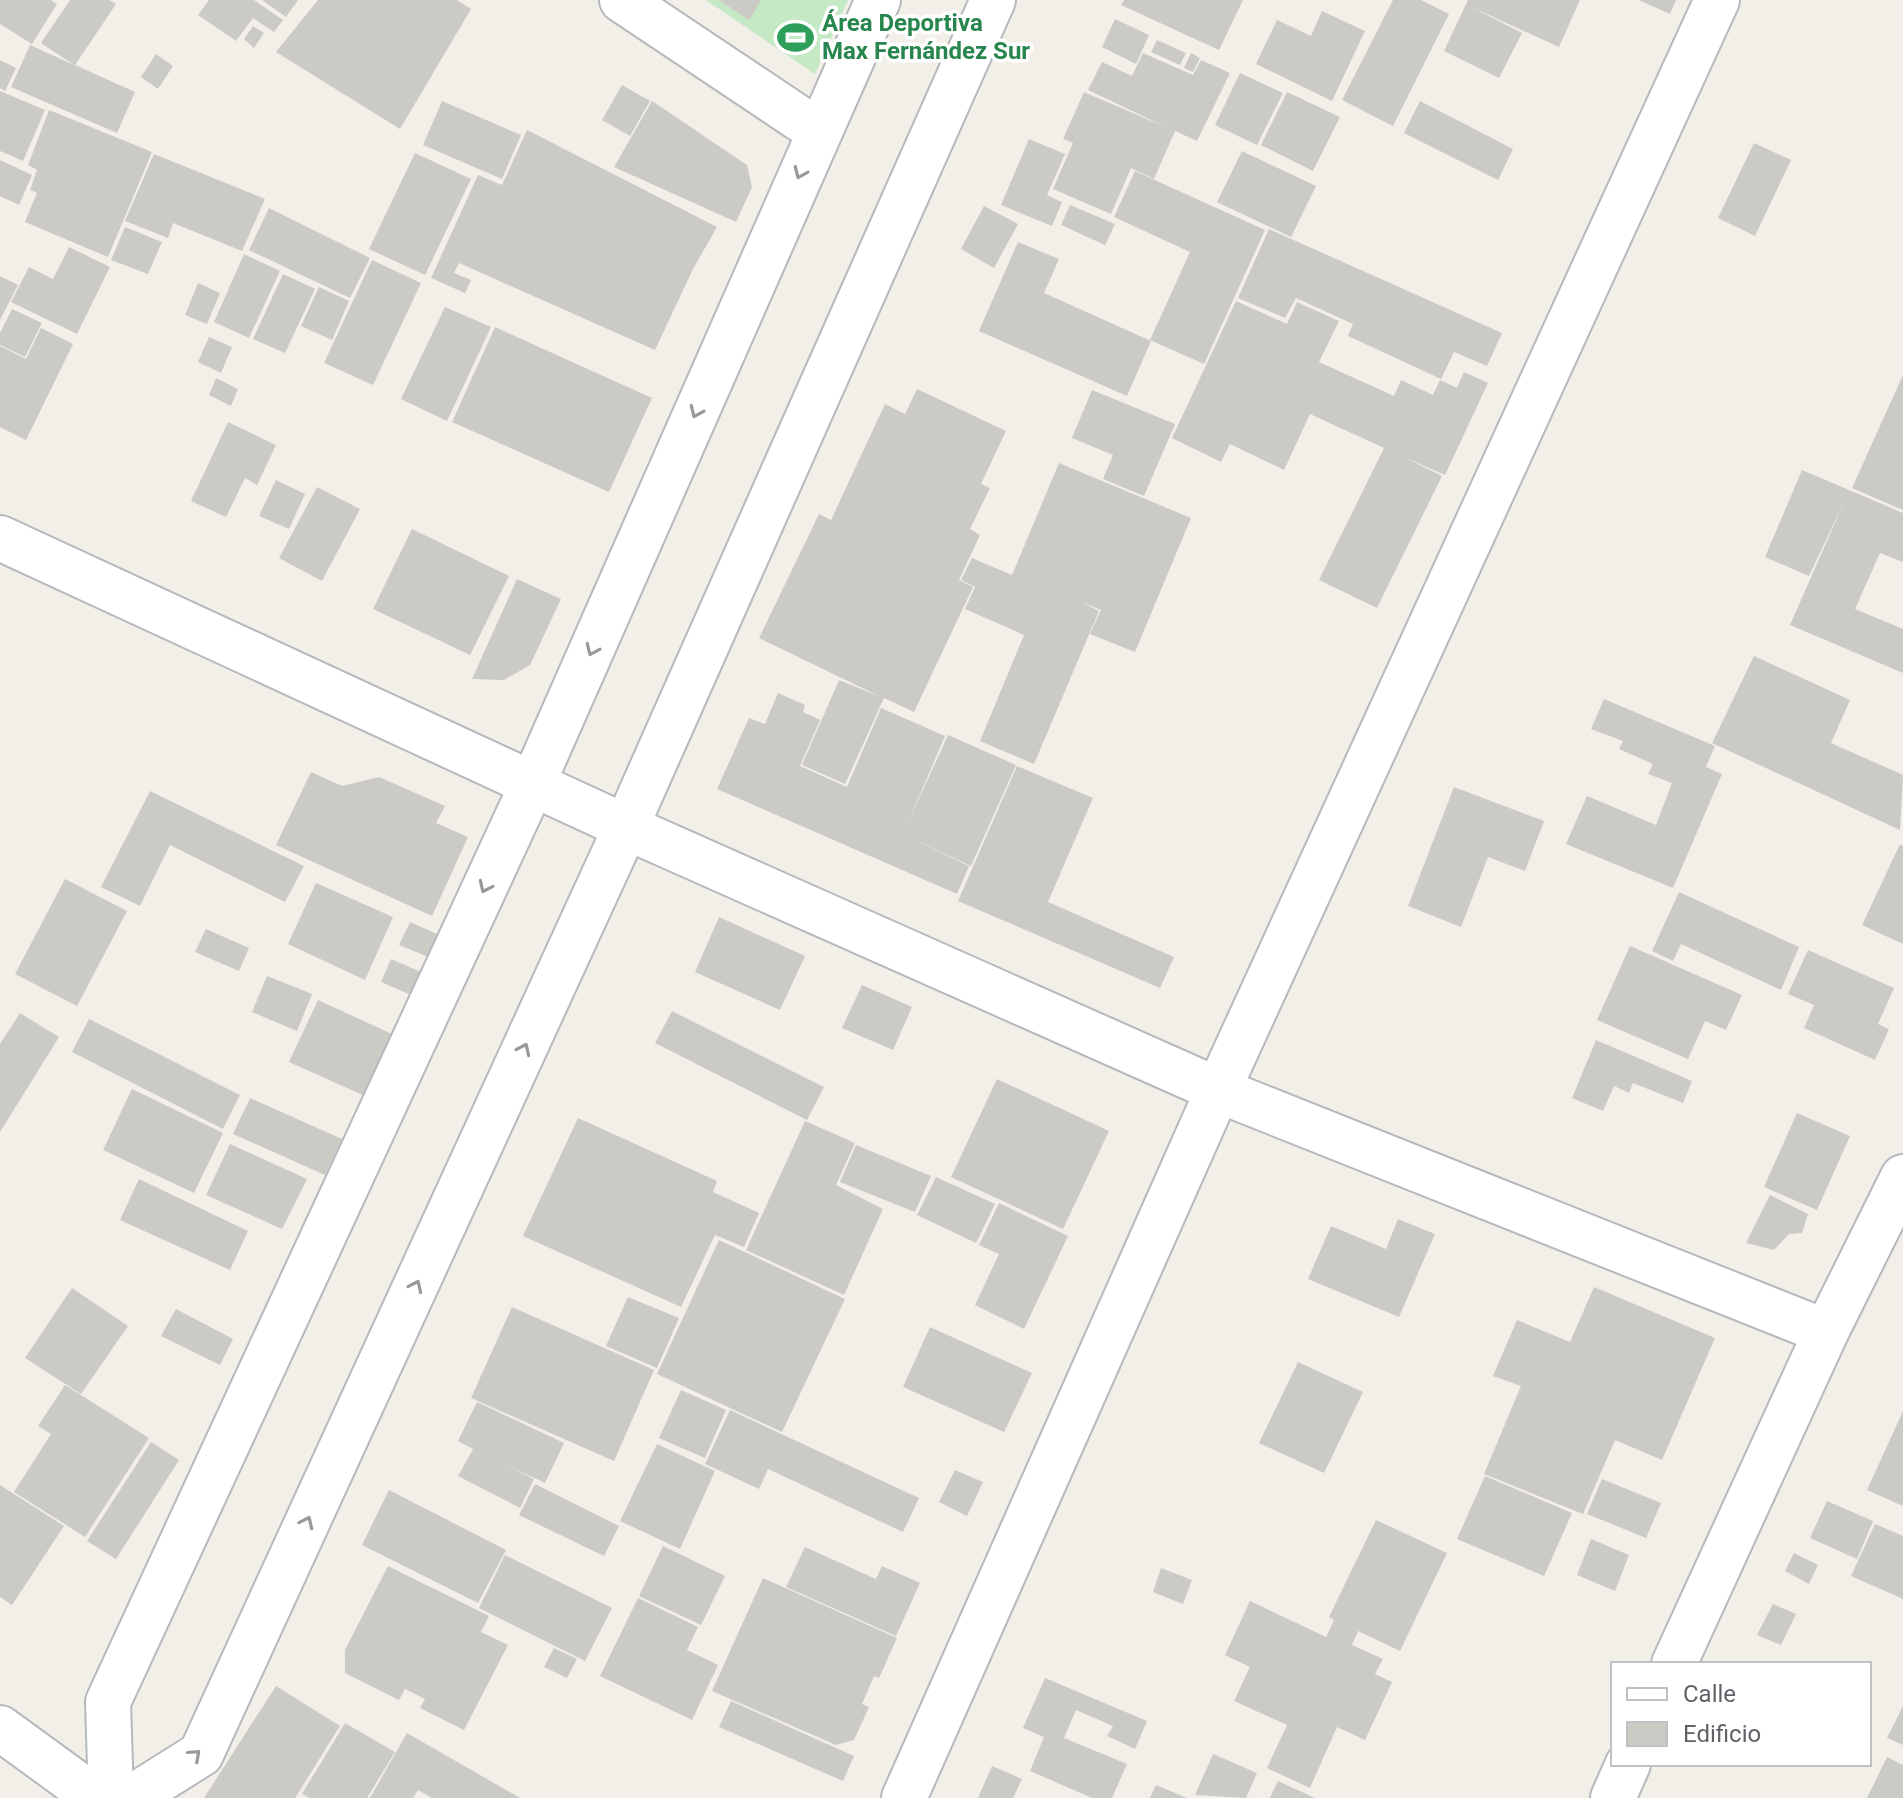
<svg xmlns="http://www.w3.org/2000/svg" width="1903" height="1798" font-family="Roboto,sans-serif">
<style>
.green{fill:#c5e8c5}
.building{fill:#cccac5}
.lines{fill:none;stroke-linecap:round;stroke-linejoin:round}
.minor-casing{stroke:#b5b8bc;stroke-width:48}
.tertiary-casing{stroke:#b5b8bc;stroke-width:48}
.minor{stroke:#fff;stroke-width:44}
.tertiary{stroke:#fff;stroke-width:44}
.oneway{stroke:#979a9d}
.labels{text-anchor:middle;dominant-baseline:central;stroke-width:7;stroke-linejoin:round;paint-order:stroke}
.leisure-label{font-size:24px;font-weight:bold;fill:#27864d;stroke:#fff;text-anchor:start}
</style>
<rect width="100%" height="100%" fill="#f1efe8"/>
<path class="green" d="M706,0H848L815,74Z"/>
<g class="building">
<path d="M0,0H51L57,4L32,44L0,24Z"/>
<path d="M70,0H109L116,4L75,65L135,92L117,133L11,87L30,45L74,65L41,43Z"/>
<path d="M209,0H254L283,20L274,32L253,18L236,41L198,15Z"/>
<path d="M262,0H298L286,17Z"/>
<path d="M318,0H457L471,9L400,129L276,52Z"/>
<path d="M719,0H761L749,20Z"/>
<path d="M1124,0H1243L1219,50L1121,5Z"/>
<path d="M1393,0H1421L1449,14L1393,126L1342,100Z"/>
<path d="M1468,0H1580L1559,47L1471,7L1522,33L1499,78L1444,51Z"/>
<path d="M1639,0H1676L1670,14Z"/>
<path d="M1322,11L1365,31L1332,101L1256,64L1277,20L1311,36Z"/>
<path d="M1115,19L1149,35L1136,64L1102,47Z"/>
<path d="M253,26L264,33L254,48L244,39Z"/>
<path d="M1157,40L1186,53L1180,65L1151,52Z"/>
<path d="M1143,53L1193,75L1201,60L1230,73L1197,141L1175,131L1154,179L1131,168L1111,214L1053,189L1073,143L1063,139L1084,92L1168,128L1088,90L1102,62L1132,76Z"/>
<path d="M1191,53L1200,58L1193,72L1184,68Z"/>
<path d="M156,54L173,66L158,89L141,77Z"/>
<path d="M0,60L16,68L5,91L0,88Z"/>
<path d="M1240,73L1283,93L1257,145L1215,125Z"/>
<path d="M622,85L650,101L630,136L602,120Z"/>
<path d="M0,91L45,110L23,161L0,151Z"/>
<path d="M1287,92L1340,117L1313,171L1261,145Z"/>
<path d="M442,101L521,135L502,179L423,145Z"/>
<path d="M652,101L747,165L752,187L736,222L614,167Z"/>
<path d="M1420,101L1513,149L1498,180L1404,133Z"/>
<path d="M49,110L152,152L108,257L25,222L37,193L30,190L37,170L28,165Z"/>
<path d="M527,130L717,227L693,269L655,350L459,263L454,273L471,280L465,293L431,278L478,175L502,185Z"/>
<path d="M1029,139L1065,154L1047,195L1062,202L1052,226L1001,205Z"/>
<path d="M1754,143L1791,160L1755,236L1718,218Z"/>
<path d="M1242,151L1316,186L1291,237L1217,202Z"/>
<path d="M415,153L471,179L425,275L369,249Z"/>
<path d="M154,154L265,199L242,251L173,223L168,238L125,221Z"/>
<path d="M0,160L32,175L19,205L0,196Z"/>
<path d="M1135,171L1265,230L1204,364L1150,340L1190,252L1114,217Z"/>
<path d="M1070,205L1115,224L1105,245L1061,225Z"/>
<path d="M984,206L1018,224L994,268L961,249Z"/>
<path d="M269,208L370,258L350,298L249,250Z"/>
<path d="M125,227L162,242L148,274L111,260Z"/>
<path d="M1269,229L1502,333L1487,366L1454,352L1441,379L1348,336L1353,324L1296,298L1285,318L1238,298Z"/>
<path d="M1018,242L1059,259L1044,293L1151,341L1127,396L979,331Z"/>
<path d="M69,247L110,267L77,334L11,302L29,267L53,279Z"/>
<path d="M244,254L280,271L249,338L214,322Z"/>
<path d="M372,260L421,283L373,385L324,363Z"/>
<path d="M283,274L315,289L285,353L253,339Z"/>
<path d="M0,276L18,285L0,320Z"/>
<path d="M198,283L220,293L207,324L185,315Z"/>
<path d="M319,287L349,301L332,340L301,326Z"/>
<path d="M1236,301L1287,324L1297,302L1339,321L1319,362L1394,396L1401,380L1433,395L1440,380L1457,388L1464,372L1488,383L1445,475L1404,457L1442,476L1377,608L1319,580L1384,448L1310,414L1284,470L1230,444L1221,462L1172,438Z"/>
<path d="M445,307L491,327L447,421L401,399Z"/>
<path d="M12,309L42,323L25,357L0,345V333Z"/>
<path d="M495,327L652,398L609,492L452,422Z"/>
<path d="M41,328L73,344L26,440L0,427V346L26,359Z"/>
<path d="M209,337L232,347L221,373L198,362Z"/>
<path d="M1903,375V510L1852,488Z"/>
<path d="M216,378L238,389L231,406L209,395Z"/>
<path d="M917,389L1006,431L981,484L990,488L970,529L980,535L959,580L973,587L914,712L884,698L845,784L802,765L839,680L881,697L759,638L819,514L831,520L885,404L905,414Z"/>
<path d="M1092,390L1175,424L1144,496L1103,479L1113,455L1072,438Z"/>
<path d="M228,422L276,445L257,485L245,478L226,517L191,501Z"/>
<path d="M1059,463L1191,518L1135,652L1090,634L1101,610L1081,602L1099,611L1034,764L980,741L1024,635L965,609L975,587L961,580L972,558L1012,575Z"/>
<path d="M1802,470L1903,513V562L1880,553L1855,609L1903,629V673L1790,625L1845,500L1809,576L1765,557Z"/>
<path d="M276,480L305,494L289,529L259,516Z"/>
<path d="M317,487L360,509L322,581L279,558Z"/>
<path d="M412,529L509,576L470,655L373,609Z"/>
<path d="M517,579L561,599L530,665L504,680L472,679Z"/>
<path d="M1754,656L1850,700L1831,743L1903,775L1900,830L1712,743Z"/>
<path d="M778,693L805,705L803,712L820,720L800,766L847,787L881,708L945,736L907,825L948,735L1016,765L971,866L902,834L969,866L957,894L717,789L749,718L765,724Z"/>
<path d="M1604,699L1715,746L1706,767L1722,774L1673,888L1566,844L1587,796L1656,825L1672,783L1648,774L1653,764L1619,749L1623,741L1591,729Z"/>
<path d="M1017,766L1093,798L1048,902L1174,957L1160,988L958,901Z"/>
<path d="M311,772L342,786L379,777L445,806L436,823L468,837L432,916L276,845Z"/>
<path d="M1454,787L1544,821L1525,871L1488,857L1461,927L1408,906Z"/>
<path d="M150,791L304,866L285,902L170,845L140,906L101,887Z"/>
<path d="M1900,844L1903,846V944L1862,925Z"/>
<path d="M65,879L127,911L77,1006L15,974Z"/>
<path d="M316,883L393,917L365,980L288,944Z"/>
<path d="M1679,892L1799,947L1781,990L1681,944L1673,961L1652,951Z"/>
<path d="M719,917L805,956L780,1010L695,972Z"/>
<path d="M410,922L453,941L443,963L399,945Z"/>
<path d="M206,929L249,948L239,971L195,952Z"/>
<path d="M1630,946L1742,995L1726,1030L1705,1021L1688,1059L1597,1020Z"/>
<path d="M1808,950L1894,988L1878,1024L1889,1029L1875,1060L1804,1028L1814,1005L1788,994Z"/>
<path d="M391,959L435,978L425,1001L381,982Z"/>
<path d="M267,976L312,994L297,1031L252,1012Z"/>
<path d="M862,985L912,1007L893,1050L842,1028Z"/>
<path d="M318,1000L394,1035L367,1097L289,1062Z"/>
<path d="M672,1011L824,1087L807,1120L655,1043Z"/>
<path d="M20,1013L59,1037L0,1132V1044Z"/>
<path d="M89,1019L240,1095L223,1129L72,1052Z"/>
<path d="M1596,1040L1692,1081L1683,1103L1633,1083L1629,1093L1614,1086L1603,1111L1572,1098Z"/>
<path d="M997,1079L1109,1131L1063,1229L951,1177Z"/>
<path d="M132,1089L223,1133L194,1193L103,1150Z"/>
<path d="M250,1098L342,1139L325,1175L233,1134Z"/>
<path d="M1797,1113L1850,1136L1817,1210L1764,1187Z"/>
<path d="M578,1118L717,1181L713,1192L759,1213L744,1247L715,1235L681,1307L523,1236Z"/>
<path d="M805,1121L855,1143L836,1185L883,1209L844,1295L746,1250Z"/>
<path d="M230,1144L307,1179L282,1229L206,1195Z"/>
<path d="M856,1145L931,1176L915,1212L840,1182Z"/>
<path d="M936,1177L995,1204L976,1243L917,1215Z"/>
<path d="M139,1179L248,1231L230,1270L120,1220Z"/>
<path d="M1770,1195L1808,1214L1802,1233L1789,1234L1774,1250L1746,1243Z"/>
<path d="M999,1203L1068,1236L1024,1329L975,1305L999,1254L979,1245Z"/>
<path d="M1398,1219L1435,1234L1399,1317L1308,1279L1331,1226L1386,1249Z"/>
<path d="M719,1240L845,1299L782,1432L657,1374Z"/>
<path d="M1594,1287L1715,1338L1662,1460L1615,1440L1583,1514L1484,1474L1521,1386L1493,1376L1517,1320L1570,1342Z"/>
<path d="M72,1288L128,1326L81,1394L25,1358Z"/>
<path d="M628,1297L679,1318L657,1368L606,1346Z"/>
<path d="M512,1307L654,1370L614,1461L471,1398Z"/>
<path d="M176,1309L233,1339L220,1365L161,1336Z"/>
<path d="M930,1327L1032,1373L1004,1432L903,1387Z"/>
<path d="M1298,1362L1363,1392L1324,1473L1259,1443Z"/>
<path d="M65,1385L149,1438L85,1537L14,1492L51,1434L38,1426Z"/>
<path d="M681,1390L726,1410L705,1458L659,1438Z"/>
<path d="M477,1402L564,1443L545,1483L504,1464L534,1479L520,1508L458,1476L473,1449L458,1441Z"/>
<path d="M730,1410L919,1498L903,1532L768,1469L759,1489L705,1464Z"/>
<path d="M1903,1411V1506L1867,1490Z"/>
<path d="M151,1442L179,1460L116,1559L87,1541Z"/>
<path d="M657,1444L715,1471L680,1549L620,1521Z"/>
<path d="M955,1470L983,1482L967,1516L939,1502Z"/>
<path d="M1485,1476L1572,1513L1544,1576L1457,1539Z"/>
<path d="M1602,1479L1661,1503L1646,1538L1587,1514Z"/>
<path d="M535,1484L619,1526L604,1556L519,1515Z"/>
<path d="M0,1485L64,1526L12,1605L0,1597Z"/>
<path d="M389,1490L506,1550L478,1603L362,1545Z"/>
<path d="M1827,1501L1873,1521L1857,1559L1810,1538Z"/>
<path d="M1376,1520L1447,1553L1400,1651L1358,1631L1352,1645L1383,1659L1375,1674L1392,1682L1365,1740L1337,1727L1310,1788L1267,1768L1287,1725L1234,1701L1250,1667L1225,1655L1250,1601L1326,1637L1334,1620L1329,1617Z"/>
<path d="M1875,1524L1903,1536V1599L1851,1576Z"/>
<path d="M1591,1539L1629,1555L1615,1591L1577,1575Z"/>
<path d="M663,1546L725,1576L701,1625L639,1596Z"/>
<path d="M805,1547L876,1579L882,1566L920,1583L896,1636L786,1587Z"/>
<path d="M1794,1553L1818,1565L1809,1584L1785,1571Z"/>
<path d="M505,1555L612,1608L585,1661L479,1608Z"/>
<path d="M388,1566L489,1616L481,1632L508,1645L464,1730L420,1708L425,1699L405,1689L399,1700L345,1673V1650Z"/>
<path d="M1161,1568L1192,1580L1183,1604L1153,1592Z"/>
<path d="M763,1578L897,1638L879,1678L874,1676L862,1704L869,1707L854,1740L836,1745L712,1691Z"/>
<path d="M638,1598L698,1627L687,1650L718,1665L692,1720L600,1676Z"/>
<path d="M1773,1604L1796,1614L1781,1645L1757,1635Z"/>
<path d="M554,1648L577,1659L567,1678L544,1667Z"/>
<path d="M1045,1678L1147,1721L1135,1749L1107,1736L1113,1726L1076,1710L1064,1738L1127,1764L1112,1798H1092L1030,1771L1044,1737L1023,1728Z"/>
<path d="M276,1686L340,1726L295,1798H204Z"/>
<path d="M731,1701L854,1756L843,1781L719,1727Z"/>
<path d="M1903,1706V1745L1887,1738Z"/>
<path d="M345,1723L395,1752L367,1798H310L302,1794Z"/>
<path d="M407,1733L520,1798H432L418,1790L413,1798H370Z"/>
<path d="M1213,1754L1257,1773L1246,1798L1195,1795Z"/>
<path d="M1887,1757L1903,1765V1798H1867Z"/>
<path d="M992,1766L1022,1779L1013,1798H978Z"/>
<path d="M1278,1781L1315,1798H1270Z"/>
<path d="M1156,1785L1187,1798H1150Z"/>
</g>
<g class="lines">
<defs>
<g id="minor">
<path d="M622,0L818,131"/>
<path d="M0,538L626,827L1218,1090L1826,1332"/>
<path d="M1674,1664L1826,1332L1903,1177"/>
<path d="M904,1798L1218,1090L1717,0"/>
<path d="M1613,1798L1628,1764"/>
</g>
<g id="tertiary">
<path d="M0,1728L96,1798"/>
<path d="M111,1798L108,1702L533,783L878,0"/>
<path d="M131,1798L201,1754L626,827L993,0"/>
</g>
</defs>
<use href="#minor" class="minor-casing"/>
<use href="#tertiary" class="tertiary-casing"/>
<use href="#minor" class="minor"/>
<use href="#tertiary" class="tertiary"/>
</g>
<defs><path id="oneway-chevron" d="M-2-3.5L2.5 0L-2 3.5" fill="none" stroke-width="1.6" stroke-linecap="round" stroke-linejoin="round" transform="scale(2)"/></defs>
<g class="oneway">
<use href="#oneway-chevron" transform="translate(800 173) rotate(114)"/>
<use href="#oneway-chevron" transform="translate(696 412) rotate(114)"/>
<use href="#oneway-chevron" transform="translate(592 650) rotate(114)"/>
<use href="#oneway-chevron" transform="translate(485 887) rotate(115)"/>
<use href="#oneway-chevron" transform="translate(524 1049) rotate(-65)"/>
<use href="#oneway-chevron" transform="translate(416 1286) rotate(-65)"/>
<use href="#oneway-chevron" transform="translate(307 1522) rotate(-65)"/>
<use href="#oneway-chevron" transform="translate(195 1755) rotate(-42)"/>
</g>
<defs>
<symbol id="stadium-bare" viewBox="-9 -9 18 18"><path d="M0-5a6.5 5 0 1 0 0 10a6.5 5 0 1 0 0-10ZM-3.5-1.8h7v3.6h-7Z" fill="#2e9e5b" stroke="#fff" stroke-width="2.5" paint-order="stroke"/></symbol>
</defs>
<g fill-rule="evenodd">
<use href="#stadium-bare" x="770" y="12" width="51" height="51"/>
</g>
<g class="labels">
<g class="leisure-label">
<text x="822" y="23">Área Deportiva<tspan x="822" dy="28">Max Fernández Sur</tspan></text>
</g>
</g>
<rect x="1611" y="1662" width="260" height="104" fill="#ffffff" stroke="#bfc1c3" stroke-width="2"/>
<rect x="1627" y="1688" width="40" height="12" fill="#ffffff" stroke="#bfc1c3" stroke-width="2"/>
<text x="1683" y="1702" font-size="24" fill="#5f6368">Calle</text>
<rect x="1627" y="1722" width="40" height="24" fill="#cccac5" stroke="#bfc1c3" stroke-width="2"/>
<text x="1683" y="1742" font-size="24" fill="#5f6368">Edificio</text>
</svg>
